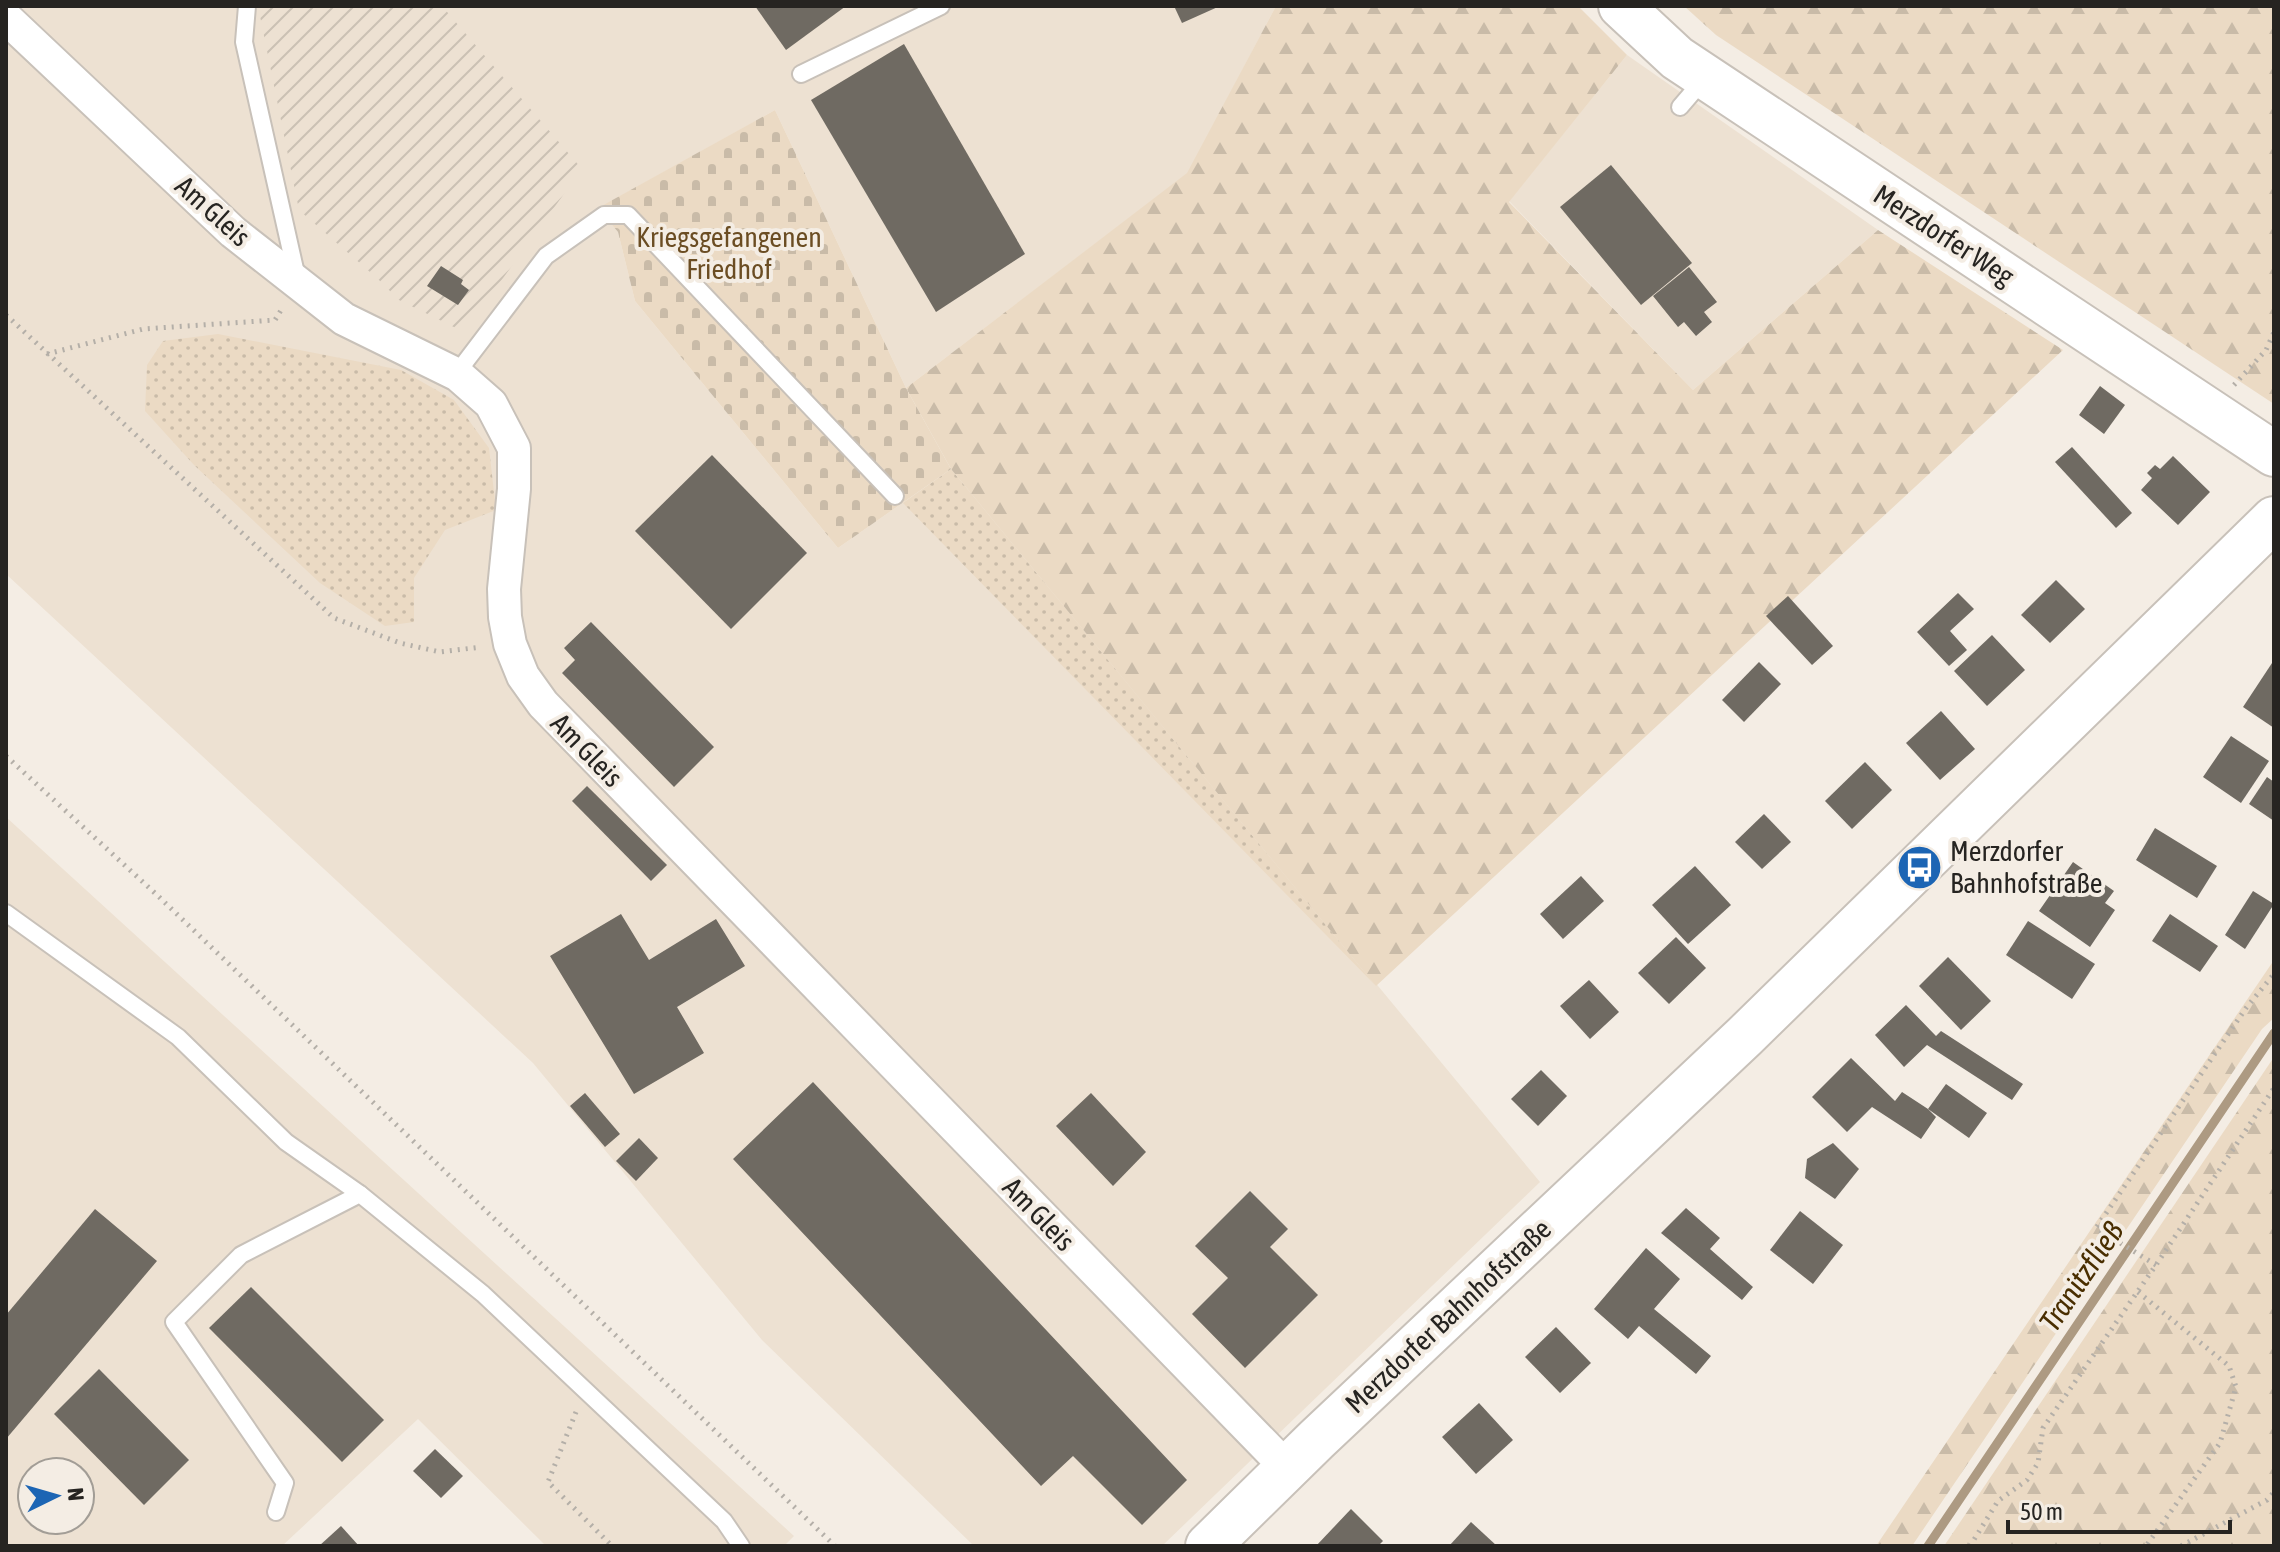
<svg xmlns="http://www.w3.org/2000/svg" width="2280" height="1552" font-family="'Asap Condensed',sans-serif">
<style>
.built{fill:#ede1d2;fill-rule:evenodd}
.industrial{fill:url(#industrial-furrows)}
.grass{fill:url(#grass-dots)}
.forest{fill:url(#forest-firs)}
.cemetery{fill:url(#cemetery-stones)}
.lines{fill:none;stroke-linecap:round;stroke-linejoin:round}
.stream{stroke:#ad9a82;stroke-width:9}
.building{fill:#6f6a62}
.lane-casing{stroke:#c8c1b9;stroke-width:20}
.street-casing{stroke:#c8c1b9;stroke-width:36}
.secondary-casing{stroke:#c8c1b9;stroke-width:48}
.path{stroke:#b4afa8;stroke-width:5;stroke-dasharray:2 6;stroke-linecap:butt}
.lane{stroke:#fff;stroke-width:16}
.street{stroke:#fff;stroke-width:32}
.secondary{stroke:#fff;stroke-width:44}
.labels{text-anchor:middle;dominant-baseline:central;stroke-width:8;stroke-linejoin:round;paint-order:stroke}
.street-label{font-size:28px;fill:#262421;stroke:#f4ede4}
.park-label{font-size:28px;fill:#6b4d23;stroke:#f4ede4}
.poi-label{font-size:28px;fill:#262421;stroke:#f4ede4;text-anchor:start}
.water-label{font-size:30px;font-style:italic;fill:#492e00;stroke:#f4ede4}
</style>
<defs>
<pattern id="industrial-furrows" width="10" height="10" patternUnits="userSpaceOnUse" patternTransform="scale(2)"><rect width="10" height="10" fill="#ede1d2"/><path d="M-1 1l2-2M0 10L10 0M9 11l2-2" fill="none" stroke="#cbc1b4"/></pattern>
<pattern id="grass-dots" width="8" height="8" patternUnits="userSpaceOnUse" patternTransform="scale(2)"><rect width="8" height="8" fill="#ebdac4"/><path d="M2 2h.1M6 6h.1" fill="none" stroke="#c9bba8" stroke-width="1.8" stroke-linecap="round"/></pattern>
<pattern id="forest-firs" width="22" height="20" patternUnits="userSpaceOnUse" patternTransform="scale(2)"><rect width="22" height="20" fill="#ebdac4"/><path d="M5 1l3.5 6h-7zM16 11l3.5 6h-7z" fill="#c9bba8"/></pattern>
<pattern id="cemetery-stones" width="16" height="16" patternUnits="userSpaceOnUse" patternTransform="scale(2)"><rect width="16" height="16" fill="#ebdac4"/><path d="M2 7V4a2 2 0 0 1 4 0v3zM10 15v-3a2 2 0 0 1 4 0v3z" fill="#c9bba8"/></pattern>
</defs>
<rect width="100%" height="100%" fill="#f4ede4"/>
<g class="built">
<path d="M6,6H1276L1188,173L906,388L775,110L599,208L618,232L635,301L838,548L951,469L1540,1182L1162,1546H974L762,1340L533,1063L6,574Z"/>
<path d="M1627,55L1878,230L1693,390L1509,201Z"/>
<path d="M6,817L794,1536L784,1546H546L418,1419L282,1546H6ZM32,1472H80V1520H32Z"/>
</g>
<path class="industrial" d="M258,6H442L582,169L464,332L399,300L378,279L299,210Z"/>
<g class="grass">
<path d="M218,334L401,370L454,400L489,448L496,510L445,530L414,578V622L385,626L320,583L194,465L145,411L147,365L163,341Z"/>
<path d="M951,469L1376,986L903,503Z"/>
</g>
<g class="forest">
<path d="M1276,6H1578L1627,55L1509,202L1693,390L1878,230L2063,350L1376,986L951,469L906,388L1187,173Z"/>
<path d="M1684,6H2274V404L1716,35Z"/>
<path d="M2274,960V1018L2262,1029L1912,1546H1876Z"/>
<path d="M2274,1057V1546H1944Z"/>
</g>
<path class="cemetery" d="M775,110L906,388L951,469L838,548L635,301L618,232L598,208Z"/>
<g class="lines">
<path class="stream" d="M1928,1546L2274,1033"/>
</g>
<g class="building">
<path d="M755,6H846L786,50Z"/>
<path d="M1174,6H1220L1182,23Z"/>
<path d="M904,44L1025,254L936,312L811,100Z"/>
<path d="M1611,165L1692,263L1641,305L1560,207Z"/>
<path d="M441,266L463,280L461,284L469,290L458,305L427,286Z"/>
<path d="M1689,267L1717,302L1704,312L1712,322L1696,336L1684,322L1678,327L1653,296Z"/>
<path d="M2100,386L2125,405L2104,434L2079,415Z"/>
<path d="M2072,447L2132,513L2116,528L2055,462Z"/>
<path d="M712,455L807,553L731,629L635,531Z"/>
<path d="M2173,456L2210,492L2178,525L2141,490L2152,478L2147,473L2155,465L2160,469Z"/>
<path d="M2056,580L2085,609L2050,643L2021,615Z"/>
<path d="M1958,593L1974,609L1950,631L1967,650L1949,666L1917,632Z"/>
<path d="M1788,596L1833,646L1812,665L1766,616Z"/>
<path d="M591,622L714,747L674,787L562,673L575,660L564,648Z"/>
<path d="M1992,635L2025,670L1987,706L1954,671Z"/>
<path d="M2274,660V728L2243,707Z"/>
<path d="M1759,662L1781,684L1744,722L1722,700Z"/>
<path d="M1941,711L1975,749L1940,780L1906,743Z"/>
<path d="M2231,736L2269,761L2241,803L2203,777Z"/>
<path d="M1865,762L1892,790L1852,829L1825,801Z"/>
<path d="M2267,777L2274,782V821L2249,804Z"/>
<path d="M587,786L667,865L651,881L572,801Z"/>
<path d="M1764,814L1791,842L1762,869L1735,842Z"/>
<path d="M2155,828L2217,866L2197,898L2136,860Z"/>
<path d="M2073,862L2114,891L2105,903L2115,910L2090,947L2039,911Z"/>
<path d="M1695,866L1731,905L1688,944L1652,905Z"/>
<path d="M1581,876L1604,901L1563,939L1540,914Z"/>
<path d="M2253,891L2274,904L2245,949L2225,935Z"/>
<path d="M621,914L649,960L716,919L745,966L677,1007L704,1053L634,1094L550,956Z"/>
<path d="M2170,914L2218,946L2200,972L2152,941Z"/>
<path d="M2028,921L2095,964L2072,999L2006,955Z"/>
<path d="M1676,937L1706,968L1669,1004L1638,973Z"/>
<path d="M1948,957L1991,1001L1961,1030L1919,986Z"/>
<path d="M1589,980L1619,1012L1590,1039L1560,1006Z"/>
<path d="M1906,1005L1936,1036L1941,1031L2023,1084L2012,1100L1927,1045L1904,1067L1875,1035Z"/>
<path d="M1851,1058L1895,1101L1902,1092L1928,1109L1936,1117L1921,1139L1872,1107L1847,1132L1812,1097Z"/>
<path d="M1541,1070L1567,1096L1538,1126L1511,1099Z"/>
<path d="M813,1082L1187,1480L1142,1525L1073,1456L1041,1486L733,1159Z"/>
<path d="M1946,1084L1987,1113L1969,1138L1928,1109Z"/>
<path d="M585,1093L620,1134L605,1147L570,1106Z"/>
<path d="M1091,1093L1146,1152L1113,1186L1056,1126Z"/>
<path d="M639,1138L658,1158L636,1181L616,1161Z"/>
<path d="M1833,1143L1859,1169L1835,1199L1805,1178L1807,1159Z"/>
<path d="M1250,1191L1288,1229L1270,1247L1318,1295L1245,1368L1192,1314L1228,1278L1195,1246Z"/>
<path d="M1686,1208L1720,1238L1710,1249L1753,1287L1742,1300L1661,1233Z"/>
<path d="M95,1209L157,1261L6,1439V1315Z"/>
<path d="M1800,1211L1843,1245L1813,1284L1770,1250Z"/>
<path d="M1646,1248L1680,1279L1654,1309L1711,1356L1696,1374L1639,1326L1628,1339L1594,1309Z"/>
<path d="M251,1287L384,1420L342,1462L209,1328Z"/>
<path d="M1556,1327L1591,1363L1560,1393L1525,1357Z"/>
<path d="M99,1369L189,1460L144,1505L54,1414Z"/>
<path d="M1479,1403L1513,1440L1476,1474L1442,1437Z"/>
<path d="M435,1449L463,1476L441,1498L413,1471Z"/>
<path d="M1351,1509L1383,1541L1378,1546H1316Z"/>
<path d="M1471,1522L1497,1546H1449Z"/>
<path d="M341,1526L359,1546H319Z"/>
</g>
<g class="lines">
<defs>
<g id="lane">
<path d="M247,6L244,42L297,278"/>
<path d="M801,74L941,6"/>
<path d="M1680,107L1704,79"/>
<path d="M458,375L466,361L546,256L604,215H628L895,496"/>
<path d="M6,913L178,1037L286,1142L360,1194"/>
<path d="M276,1512L285,1483L174,1322L241,1255L360,1194L483,1294L724,1521L741,1546"/>
</g>
<path id="street" d="M6,18L233,232L344,319L458,375L491,404L514,448V489L504,589L505,617L510,644L523,676L543,704L1287,1468"/>
<g id="secondary">
<path d="M1621,6L1677,58L2274,454"/>
<path d="M1208,1546L1316,1440L1745,1036L2274,519"/>
</g>
</defs>
<use href="#lane" class="lane-casing"/>
<use href="#street" class="street-casing"/>
<use href="#secondary" class="secondary-casing"/>
<g class="path">
<path d="M6,315L334,618L400,643L440,652L481,647"/>
<path d="M47,354L143,329L275,320L283,307"/>
<path d="M2234,385L2266,350L2274,332"/>
<path d="M6,756L157,895L835,1546"/>
<path d="M2156,1265L2096,1228L2246,1008L2274,974"/>
<path d="M2138,1292L2229,1366L2236,1387L2220,1443L2146,1546"/>
<path d="M576,1412L548,1482L612,1546"/>
<path d="M1970,1546L1998,1501L2027,1480L2038,1463L2043,1428L2156,1265L2274,1088"/>
<path d="M2181,1546L2267,1500L2274,1492"/>
</g>
<use href="#lane" class="lane"/>
<use href="#street" class="street"/>
<use href="#secondary" class="secondary"/>
</g>
<defs>
<symbol id="bus-disc" viewBox="-11 -11 22 22"><circle r="9.5" fill="#1c65b4" stroke="#f4ede4"/><path d="M-5-6H5V4H4V6H2V4H-2V6H-4V4H-5ZM-3.5-4V0h7V-4ZM-3.5 1.2v1.5H-2V1.2ZM2 1.2v1.5H3.5V1.2Z" fill="#fff"/></symbol>
</defs>
<g fill-rule="evenodd">
<use href="#bus-disc" x="1894" y="842" width="51" height="51"/>
</g>
<g class="labels">
<g class="street-label">
<text transform="translate(213 211) rotate(42)">Am Gleis</text>
<text transform="translate(1944 235) rotate(33)">Merzdorfer Weg</text>
<text transform="translate(587 750) rotate(46)">Am Gleis</text>
<text transform="translate(1039 1214) rotate(46)">Am Gleis</text>
<text transform="translate(1448 1316) rotate(-43)">Merzdorfer Bahnhofstraße</text>
</g>
<g class="park-label">
<text x="729" y="237">Kriegsgefangenen<tspan x="729" dy="32">Friedhof</tspan></text>
</g>
<g class="poi-label">
<text x="1950" y="851">Merzdorfer<tspan x="1950" dy="32">Bahnhofstraße</tspan></text>
</g>
<g class="water-label">
<text transform="translate(2081 1276) rotate(-56)">Tranitzfließ</text>
</g>
</g>
<rect width="2280" height="1552" fill="none" stroke="#262421" stroke-width="16"/>
<g transform="translate(56 1496) rotate(85)"><circle r="38" fill="#f4ede4" stroke="#a29d96" stroke-width="2"/>
<path d="M0-6L14 30L0 20L-14 30Z" fill="#1c65b4"/>
<text y="-12" font-size="22" font-weight="bold" text-anchor="middle" fill="#262421">N</text>
</g>
<path d="M2008 1520v12h222v-12" fill="none" stroke="#262421" stroke-width="4"/>
<text x="2020" y="1520" font-size="24" fill="#262421" stroke="#f4ede4" stroke-width="6" paint-order="stroke">50 m</text>
</svg>
